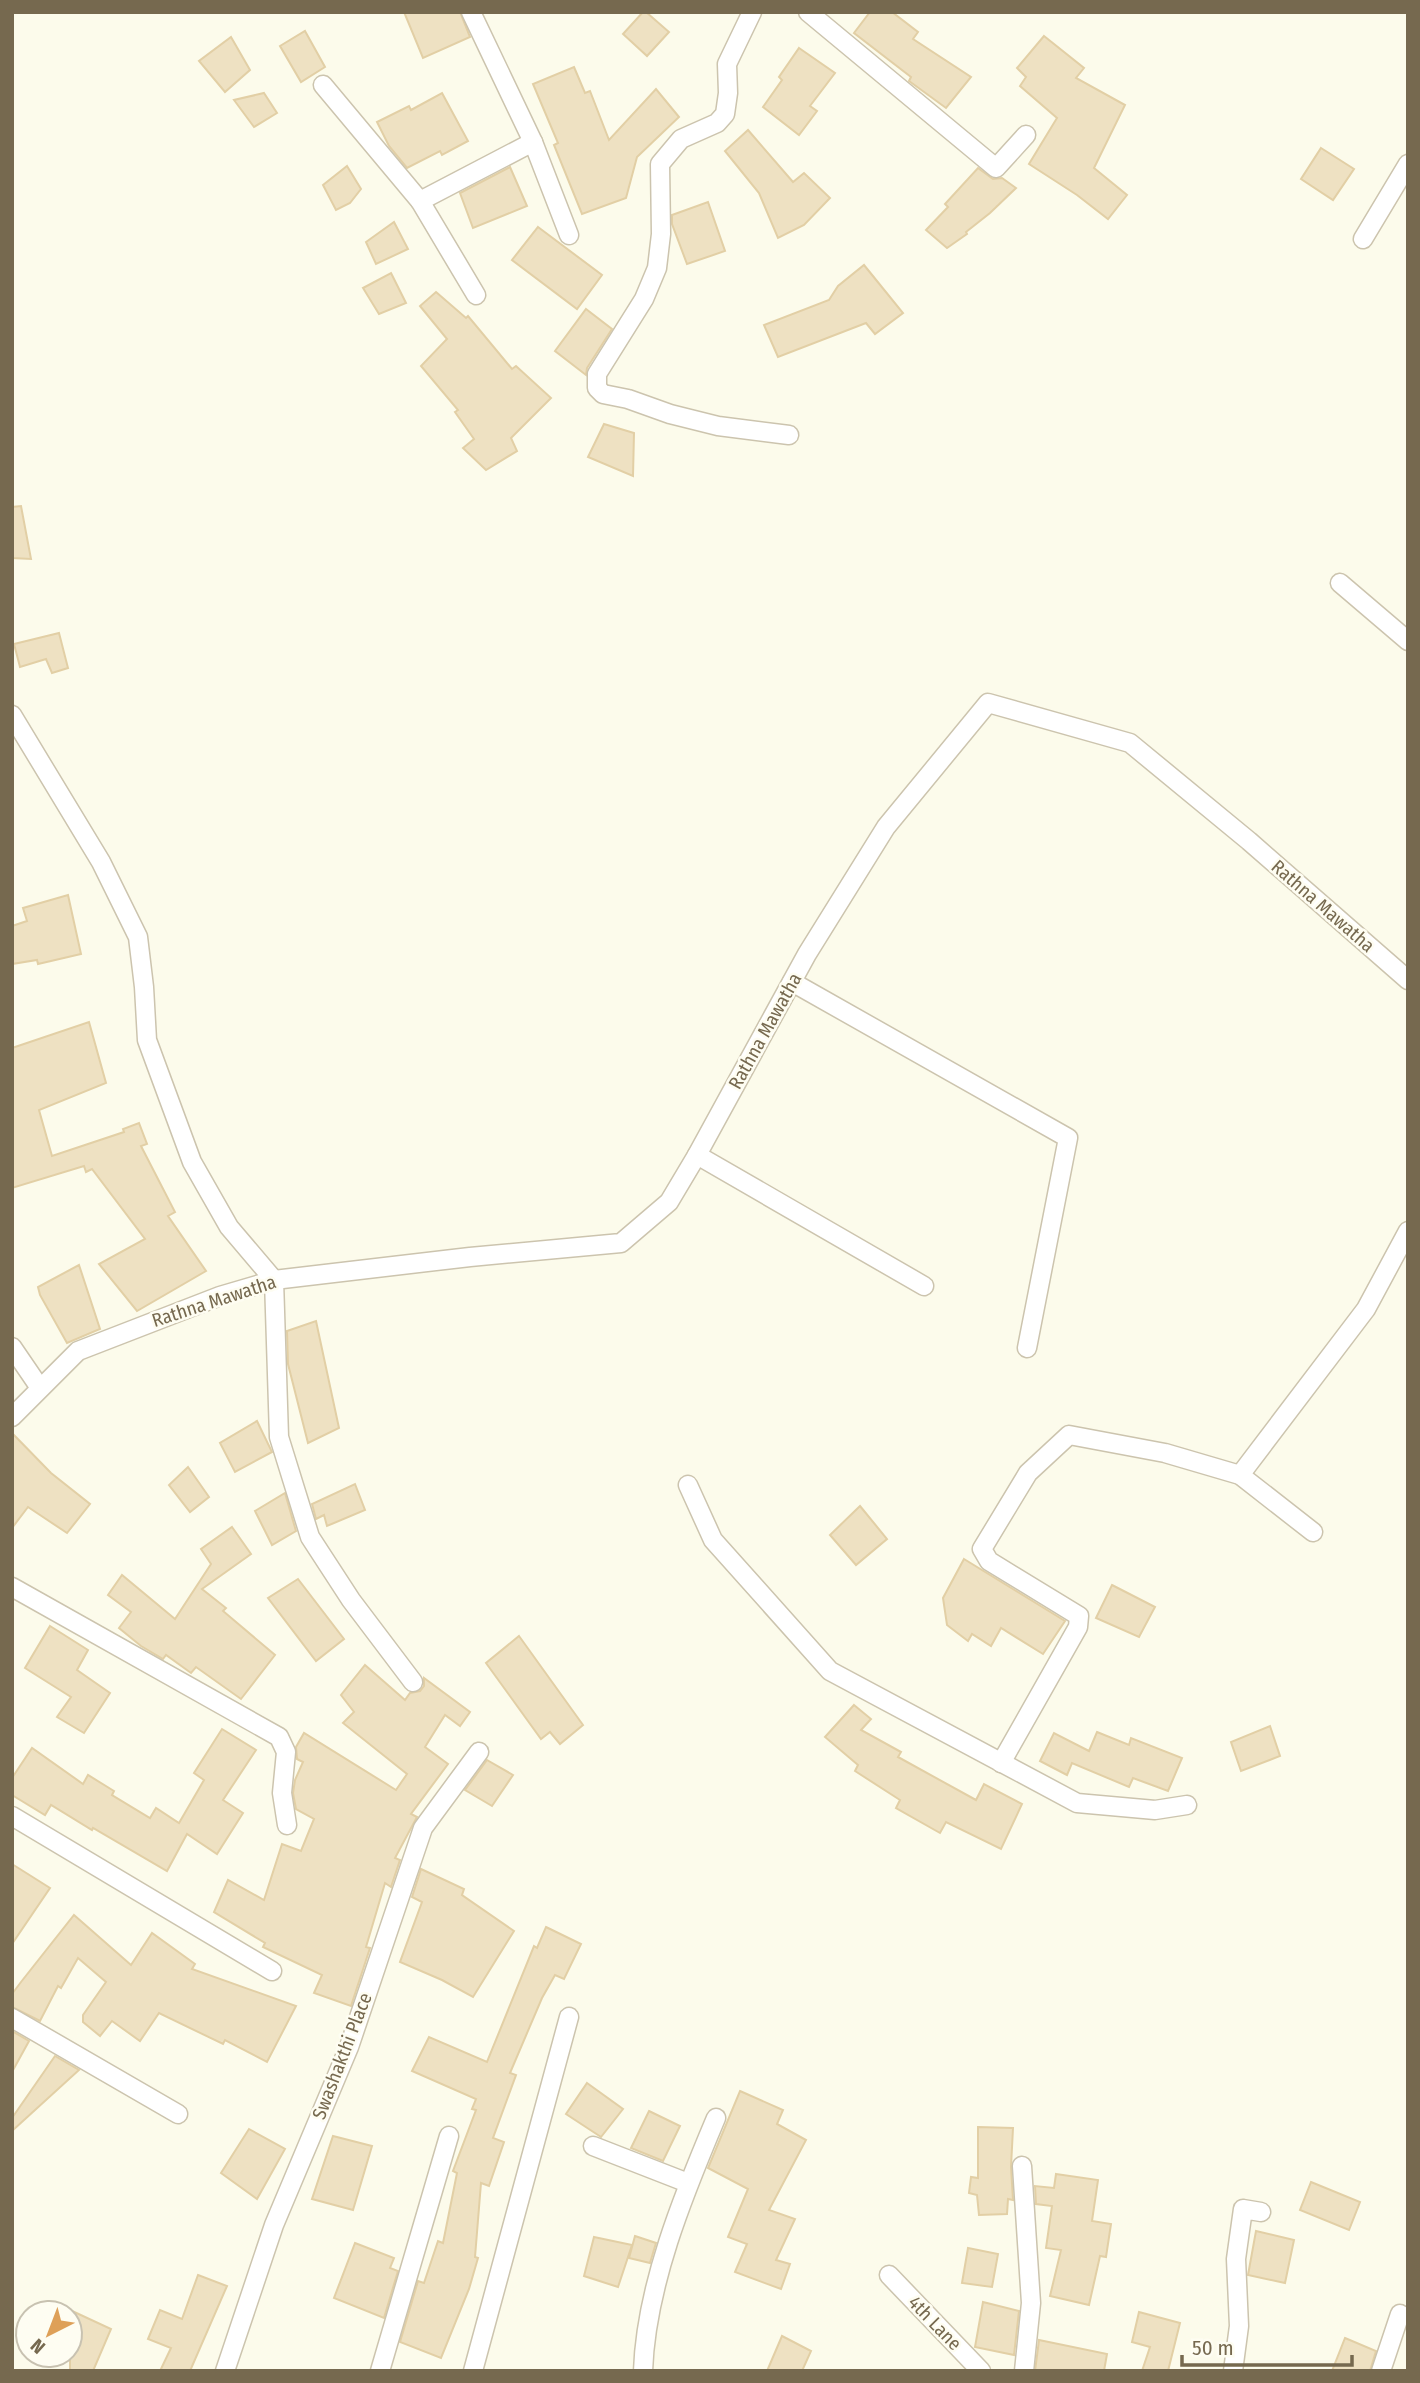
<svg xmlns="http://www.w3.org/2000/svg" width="1420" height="2383" font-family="'Fira Sans Condensed',sans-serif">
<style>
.building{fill:#eee1c2;stroke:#e2cfa5;stroke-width:2}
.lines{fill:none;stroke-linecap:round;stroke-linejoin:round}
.minor-casing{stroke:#ccc4ae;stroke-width:21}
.minor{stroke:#fff;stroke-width:18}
.labels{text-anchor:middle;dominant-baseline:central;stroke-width:5;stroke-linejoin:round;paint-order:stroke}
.street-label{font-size:19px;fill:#76694f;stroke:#fefdf2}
</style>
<rect width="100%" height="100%" fill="#fcfbeb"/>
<g class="building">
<path d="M404,12H460L470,37L423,58Z"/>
<path d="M643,12H646L669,32L647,56L623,34Z"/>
<path d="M870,12H892L918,32L913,39L971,77L946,108L909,81L911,77L854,33Z"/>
<path d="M305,31L325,67L301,82L280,46Z"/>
<path d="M1044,36L1084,68L1076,78L1125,105L1094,168L1127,195L1108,219L1077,195L1029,164L1057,118L1020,86L1026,77L1017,68Z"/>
<path d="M231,37L250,70L225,92L199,61Z"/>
<path d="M799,48L835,73L810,106L817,111L799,135L763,107L782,80L779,77Z"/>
<path d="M574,67L585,93L590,91L609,140L656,89L679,117L637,157L626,198L582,214L554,145L558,143L533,84Z"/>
<path d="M264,93L277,113L254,127L234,100Z"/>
<path d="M442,93L468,141L442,155L440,151L407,168L389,146L377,122L409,106L411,110Z"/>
<path d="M748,130L793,182L804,173L830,198L804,225L778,238L759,193L725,151Z"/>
<path d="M1321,148L1354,169L1333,200L1301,179Z"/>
<path d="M347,166L361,189L350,203L336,210L323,185Z"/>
<path d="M510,167L527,206L473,228L460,193Z"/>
<path d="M978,168L993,179L1002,178L1016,188L990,213L966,232L967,234L947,248L926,230L948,207L945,204Z"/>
<path d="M708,202L725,251L687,264L672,224V215Z"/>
<path d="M394,222L408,249L376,264L366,242Z"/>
<path d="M538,227L602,275L577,309L512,260Z"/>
<path d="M864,265L903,313L875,334L866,323L778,357L764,325L829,300L838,286Z"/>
<path d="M391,273L406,303L379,314L363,288Z"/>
<path d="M436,292L466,318L468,316L512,369L516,366L551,398L511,438L517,451L486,470L463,448L474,439L455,412L458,410L421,366L447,339L420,306Z"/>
<path d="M586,309L612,329L587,368L586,375L555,351Z"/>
<path d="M604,424L634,433L633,476L588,457Z"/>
<path d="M21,506L31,559L12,558V507Z"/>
<path d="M59,633L68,668L52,673L46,659L20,667L14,644Z"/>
<path d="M68,895L81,954L38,964L37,960L12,964V926L27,921L23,908Z"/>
<path d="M89,1022L106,1083L39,1110L52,1156L124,1132L123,1129L139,1123L147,1144L141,1146L175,1212L168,1216L206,1271L137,1311L99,1264L145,1239L92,1169L86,1172L84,1166L12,1188V1048Z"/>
<path d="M79,1265L100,1329L67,1343L40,1295L38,1287Z"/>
<path d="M316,1321L339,1428L308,1443L288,1364L287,1331Z"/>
<path d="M257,1421L272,1452L235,1472L220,1443Z"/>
<path d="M12,1433L51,1473L90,1504L67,1533L28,1507L12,1528Z"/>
<path d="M188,1467L209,1497L190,1512L169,1485Z"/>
<path d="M355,1484L365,1510L327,1526L324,1515L316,1519L312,1504Z"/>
<path d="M285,1493L296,1531L272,1545L255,1511Z"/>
<path d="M860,1506L887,1539L856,1565L830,1535Z"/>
<path d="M232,1527L251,1554L202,1589L226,1608L223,1611L275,1655L241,1699L196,1667L191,1673L166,1655L163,1659L141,1646L119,1628L131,1612L108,1595L122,1575L175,1619L211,1564L201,1549Z"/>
<path d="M964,1559L1065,1621L1043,1654L1001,1628L991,1646L972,1634L968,1641L947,1625L943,1598Z"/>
<path d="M298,1579L344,1639L316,1661L268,1598Z"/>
<path d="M1112,1585L1155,1607L1139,1637L1096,1618Z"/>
<path d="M50,1626L88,1650L77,1670L110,1693L84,1733L57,1717L71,1697L25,1668Z"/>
<path d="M519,1636L583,1725L560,1744L550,1732L541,1739L486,1663Z"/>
<path d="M365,1665L405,1700L410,1693L420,1691L424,1686V1678L470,1712L460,1726L445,1715L425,1747L448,1764L411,1814L417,1817L395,1858L400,1860L391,1887L385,1883L366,1947L370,1948L351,2006L314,1993L322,1975L263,1947L265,1943L214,1912L228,1880L264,1900L282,1844L301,1851L314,1819L296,1809L293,1793L295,1780L303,1762L297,1759L296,1747L304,1733L396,1790L407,1774L343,1723L354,1712L341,1695Z"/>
<path d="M854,1705L871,1719L861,1730L901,1752L898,1757L976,1800L984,1784L1022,1804L1001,1849L946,1822L940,1833L896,1808L900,1800L855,1771L858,1765L825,1737Z"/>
<path d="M1270,1726L1280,1756L1241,1771L1231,1742Z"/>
<path d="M222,1729L256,1750L223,1800L243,1813L217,1854L187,1834L167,1871L93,1828L92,1830L51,1805L45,1815L12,1795V1778L32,1748L83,1784L88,1775L114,1791L112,1795L150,1818L156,1808L179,1823L204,1780L194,1773Z"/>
<path d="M1097,1732L1129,1745L1131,1738L1182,1758L1168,1791L1133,1778L1129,1787L1072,1763L1067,1775L1040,1761L1054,1733L1089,1751Z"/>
<path d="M487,1760L513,1775L492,1806L465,1790Z"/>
<path d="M12,1864L50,1888L12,1944Z"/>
<path d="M421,1869L464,1889L462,1895L514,1931L473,1997L442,1980L400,1962L422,1902L412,1897Z"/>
<path d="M74,1915L131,1965L152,1933L195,1964L192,1969L296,2006L267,2062L225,2040L223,2044L159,2013L140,2041L112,2021L100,2036L83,2022V2015L106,1982L78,1958L61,1988L58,1986L40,2021L12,2007V1994L21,1982Z"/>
<path d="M546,1927L581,1944L564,1979L555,1975L542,1998L510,2073L516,2075L493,2138L504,2142L489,2186L481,2183L475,2257L478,2258L469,2289L441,2358L400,2342L418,2281L424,2283L438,2241L443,2243L457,2173L453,2171L476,2110L472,2109L476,2099L412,2071L429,2037L487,2062L534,1946L537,1948Z"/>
<path d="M12,2031L29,2041L12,2072Z"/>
<path d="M55,2056L79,2070L12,2131V2118Z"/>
<path d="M587,2083L623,2109L601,2137L566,2114Z"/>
<path d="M740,2091L783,2110L777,2124L806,2140L769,2210L795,2219L776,2260L790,2264L781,2289L735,2272L747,2244L728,2237L748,2189L708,2168Z"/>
<path d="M649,2111L680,2126L663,2161L631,2148Z"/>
<path d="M978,2127L1013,2128L1011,2167L1013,2200L1008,2199L1007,2214L979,2215L977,2195L969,2193L971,2177L978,2178Z"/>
<path d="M249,2129L285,2149L257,2199L221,2173Z"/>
<path d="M333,2136L372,2146L353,2210L312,2199Z"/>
<path d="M1056,2174L1098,2180L1092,2221L1111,2224L1106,2257L1100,2256L1089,2305L1050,2296L1061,2250L1046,2248L1052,2206L1036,2204L1035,2186L1054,2188Z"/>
<path d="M1311,2182L1360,2202L1349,2230L1300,2210Z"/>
<path d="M1256,2231L1294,2240L1285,2283L1248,2275Z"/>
<path d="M635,2236L656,2243L650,2263L629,2258Z"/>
<path d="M594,2237L632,2245L618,2287L584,2276Z"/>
<path d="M355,2243L394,2258L390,2268L398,2271L384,2318L334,2298Z"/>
<path d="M968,2248L998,2254L992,2287L962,2283Z"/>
<path d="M198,2275L227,2286L190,2371H160L171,2348L148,2339L160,2310L182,2319Z"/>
<path d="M983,2302L1019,2311L1014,2355L975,2347Z"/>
<path d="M70,2310L111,2329L93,2371H70Z"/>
<path d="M1139,2312L1180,2323L1168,2371H1142L1150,2347L1132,2342Z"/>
<path d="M782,2336L811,2351L802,2371H767Z"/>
<path d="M1345,2338L1376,2351L1370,2371H1332Z"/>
<path d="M1039,2340L1107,2354L1104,2371H1035Z"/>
</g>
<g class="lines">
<defs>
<g id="minor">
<path d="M471,12L533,142L569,235"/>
<path d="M752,12L727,64L728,93L725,114L717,123L681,139L660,164L661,234L657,268L644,299L597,374V388L603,394L628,399L670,414L718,426L789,435"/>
<path d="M808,12L996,168L1026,135"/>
<path d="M323,85L420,201L533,142"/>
<path d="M420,201L476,295"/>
<path d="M1363,239L1408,164"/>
<path d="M1340,583L1408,641"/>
<path d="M12,715L101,862L138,937L144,987L147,1040L192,1162L229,1227L274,1280L279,1437L310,1537L351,1600L413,1682"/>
<path d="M792,982L1068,1138L1027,1348"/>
<path d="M697,1155L924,1286"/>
<path d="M12,1347L40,1388"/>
<path d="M12,1417L78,1351L220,1296L274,1280L470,1257L621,1243L669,1202L697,1155L807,954L886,827L988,703L1130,743L1249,841L1408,980"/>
<path d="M1240,1475L1366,1309L1408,1231"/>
<path d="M688,1485L713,1540L830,1671L1077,1803L1155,1810L1187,1805"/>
<path d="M12,1587L279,1737L286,1752L282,1793L287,1825"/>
<path d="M1001,1763L1078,1627L1079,1616L989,1561L982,1549L1028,1473L1069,1435L1165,1453L1240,1475L1313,1532"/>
<path d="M12,1816L272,1971"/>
<path d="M12,2018L178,2114"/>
<path d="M593,2146L688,2183"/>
<path d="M1022,2166L1031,2303L1024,2371"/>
<path d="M889,2275L981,2371"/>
<path d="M225,2371L274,2225L349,2047L423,1828L479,1752"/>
<path d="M380,2371L449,2136"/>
<path d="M473,2371L569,2017"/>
<path d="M643,2371C646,2286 683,2196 716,2118"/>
<path d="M1233,2371L1239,2326L1236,2259L1243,2209L1261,2212"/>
<path d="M1381,2371L1400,2314"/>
</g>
</defs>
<use href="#minor" class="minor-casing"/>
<use href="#minor" class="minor"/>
</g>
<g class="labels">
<g class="street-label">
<text transform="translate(1323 906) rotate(41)">Rathna Mawatha</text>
<text transform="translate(765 1031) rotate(-61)">Rathna Mawatha</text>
<text transform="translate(214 1301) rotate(-18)">Rathna Mawatha</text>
<text transform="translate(342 2056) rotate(-69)">Swashakthi Place</text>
<text transform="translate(935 2323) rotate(46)">4th Lane</text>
</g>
</g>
<rect width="1420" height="2383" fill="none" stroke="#76694f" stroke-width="28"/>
<g transform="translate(49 2334) rotate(222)"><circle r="33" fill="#fefdf2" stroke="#c8c2b1" stroke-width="2"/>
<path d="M0-5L12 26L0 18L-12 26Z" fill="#dea058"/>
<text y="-10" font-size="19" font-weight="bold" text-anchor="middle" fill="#76694f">N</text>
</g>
<path d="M1182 2355v10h170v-10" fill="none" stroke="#76694f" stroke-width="3.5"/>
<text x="1192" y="2355" font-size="21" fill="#76694f" stroke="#fefdf2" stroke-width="5" paint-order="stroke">50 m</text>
</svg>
